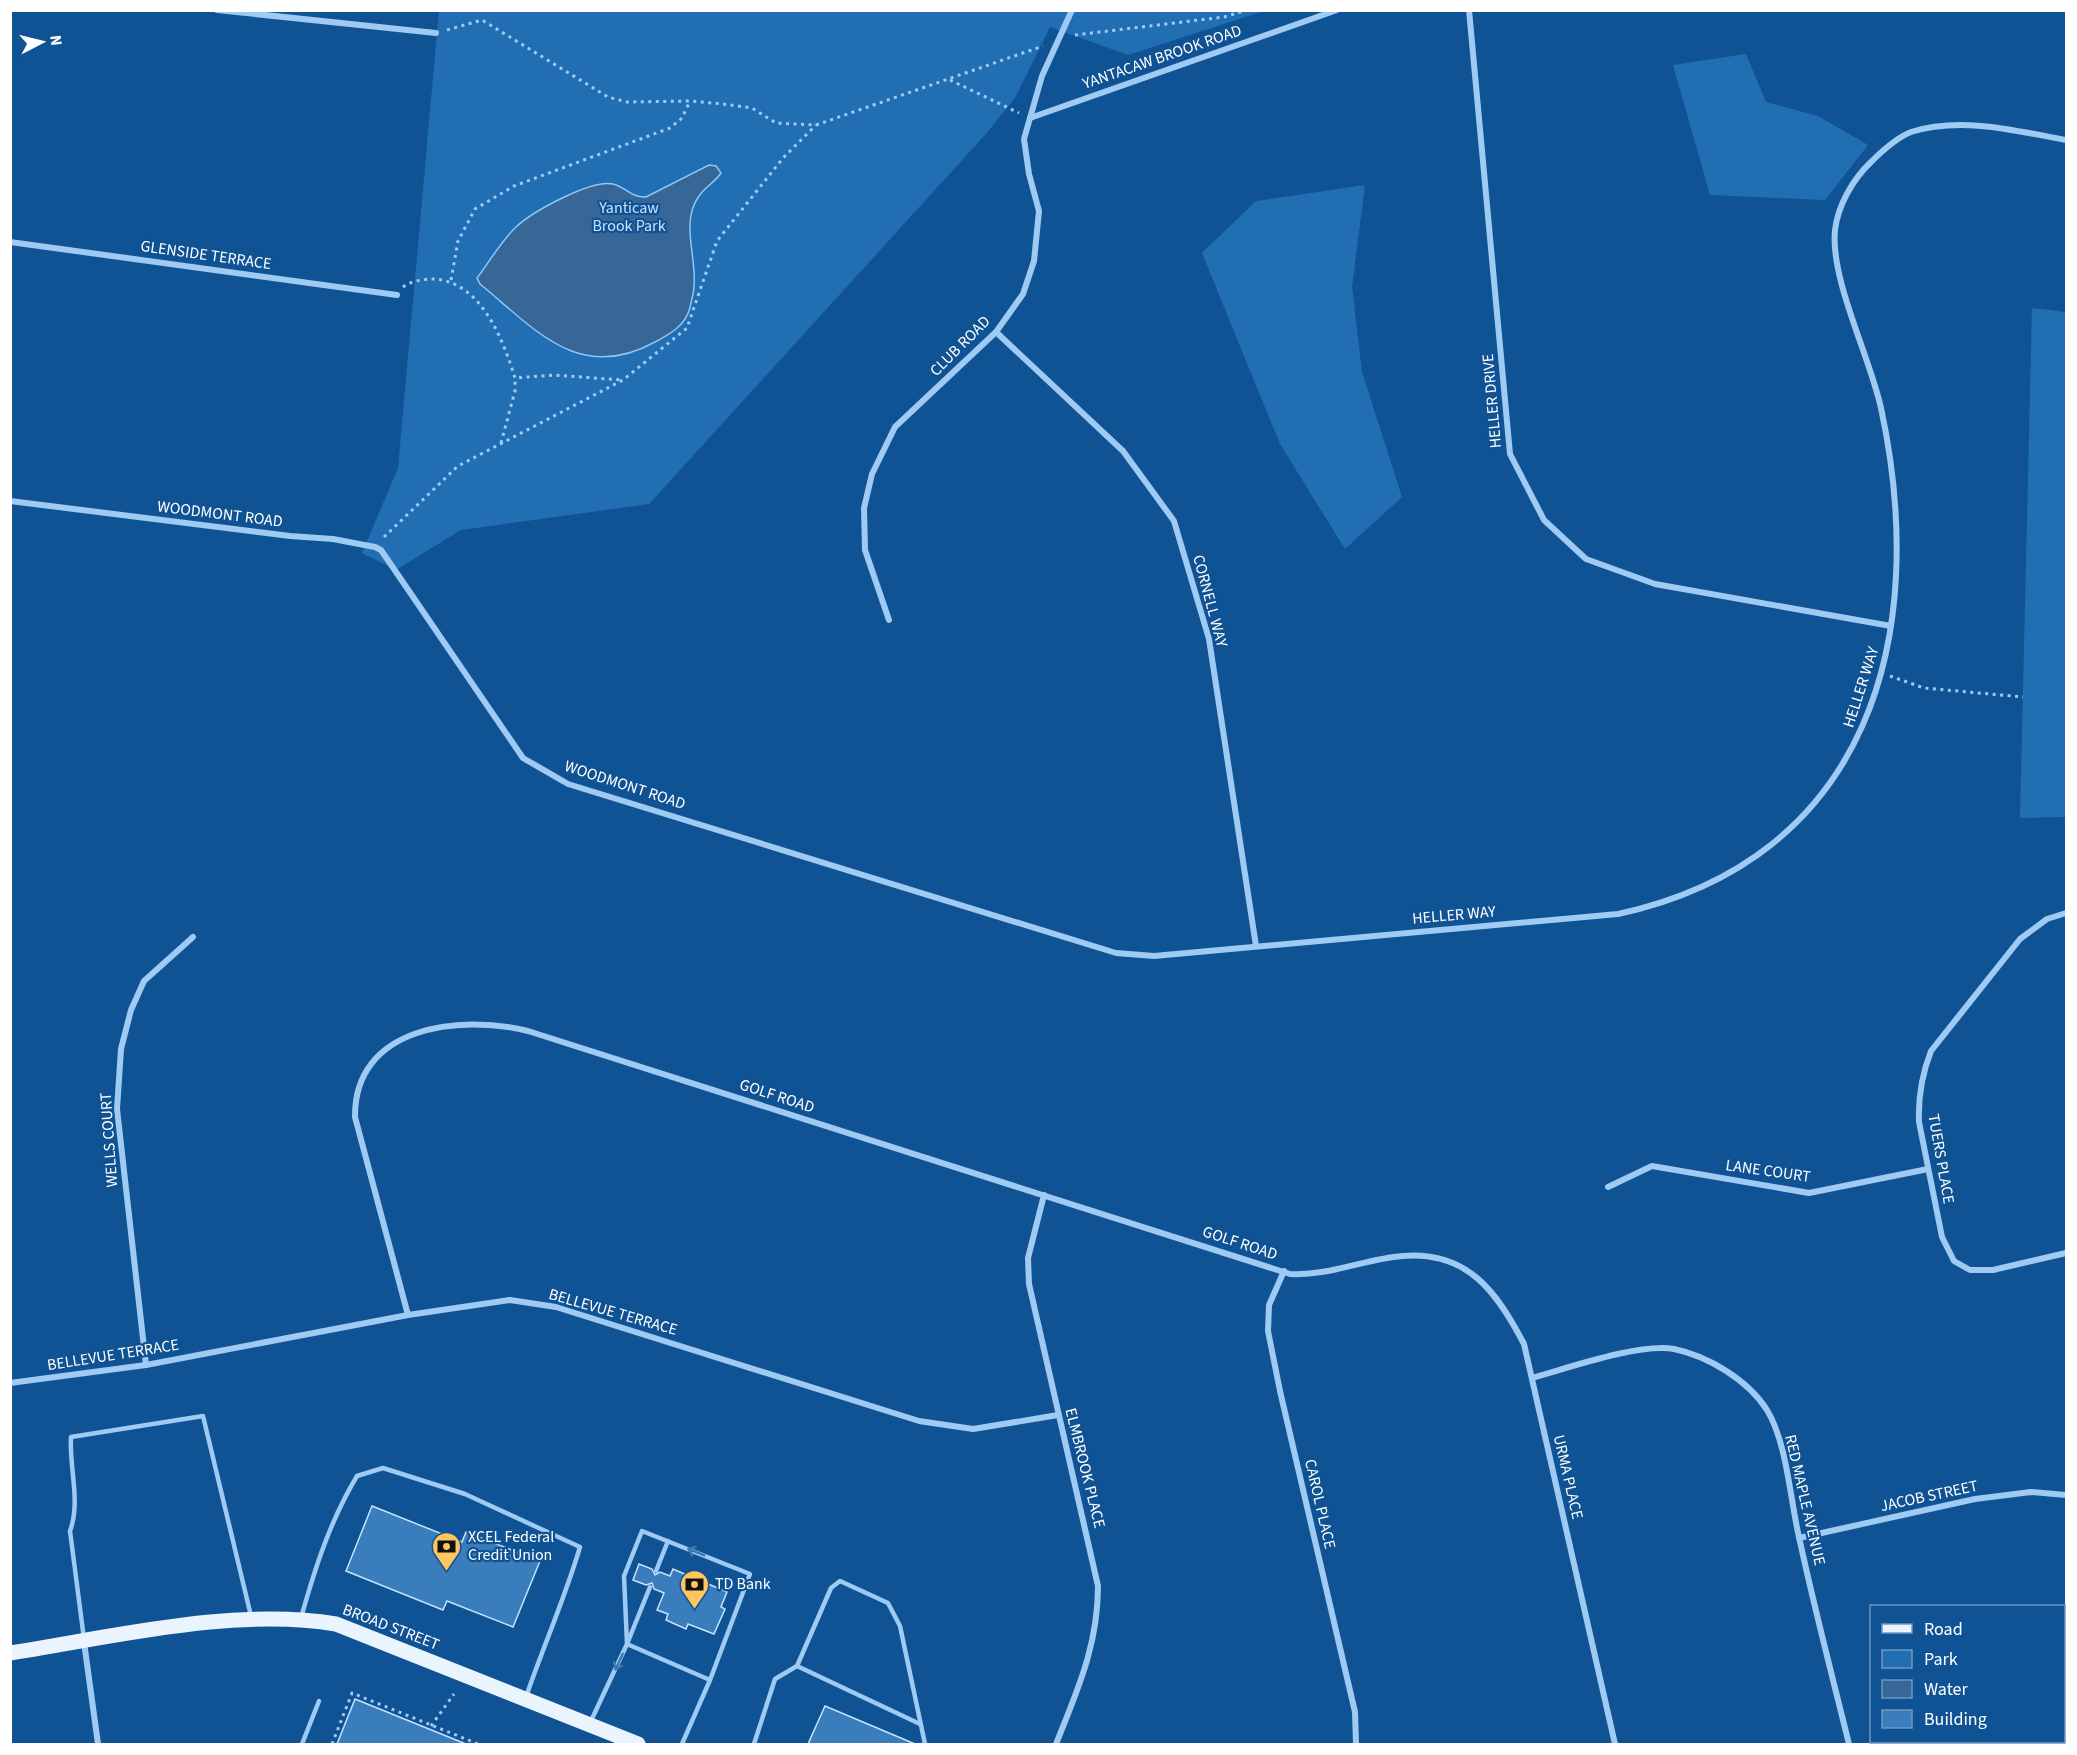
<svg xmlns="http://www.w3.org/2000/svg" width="2077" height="1755" font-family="'Source Sans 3',sans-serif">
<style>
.green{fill:#226eb3}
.water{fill:#376797;stroke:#8fc7f7;stroke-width:1.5}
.building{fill:#397dbc;stroke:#c6e3fe;stroke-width:1.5}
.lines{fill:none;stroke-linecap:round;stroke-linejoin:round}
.path{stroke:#9ecaf3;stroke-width:3;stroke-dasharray:3 4.5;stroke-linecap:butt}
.lane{stroke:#9ecaf3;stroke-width:4.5}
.street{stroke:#9ecaf3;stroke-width:6}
.primary{stroke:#eaf4ff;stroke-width:15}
.oneway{stroke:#3b77b0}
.labels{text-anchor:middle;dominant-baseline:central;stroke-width:4.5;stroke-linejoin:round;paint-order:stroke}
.street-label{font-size:16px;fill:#fff;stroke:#105394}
.park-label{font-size:16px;fill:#c6e3fe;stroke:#105394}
.poi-label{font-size:16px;fill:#fff;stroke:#105394;text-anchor:start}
</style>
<rect width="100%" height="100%" fill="#105394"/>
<g class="green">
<path d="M439,11H1264L1128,55L1050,27L1015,98L985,135L649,504L461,530L396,570L362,553L398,468Z"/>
<path d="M1746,54L1766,102L1818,116L1868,145L1825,200L1710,195L1673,65Z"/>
<path d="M1365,185L1352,287L1362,372L1402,497L1345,549L1280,444L1202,253L1256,201Z"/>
<path d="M2032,308L2066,312V817L2020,818Z"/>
</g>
<path class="water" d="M709,165L716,166L721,173C715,182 705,187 699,196C680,222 697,257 694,286C694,293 691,301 690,308C685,326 670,334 655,342C579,384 535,329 480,284L477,278C490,261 501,241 516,227C532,212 591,179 613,184C626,187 631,198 646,197Z"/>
<g class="building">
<path d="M372,1506L462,1542L466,1532L540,1561L513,1627L447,1601L443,1610L346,1571Z"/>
<path d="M639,1564L652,1569L655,1575L660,1572L670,1576L673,1569L727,1592L721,1607L725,1609L714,1634L688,1624L686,1629L666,1620L668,1614L657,1610L664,1593L654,1589L652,1583L646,1585L633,1580Z"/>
<path d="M355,1699L466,1744H337Z"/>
<path d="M825,1706L915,1744H808Z"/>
</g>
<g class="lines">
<g class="path">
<path d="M447,30L482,20L608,97L627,102L690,101L723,104L752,108L776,123L816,125L1043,46"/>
<path d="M1075,35L1224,17L1247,10"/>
<path d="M950,80L1019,113"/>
<path d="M451,280L458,241L475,209L514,186L670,128L682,118L690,101"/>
<path d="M403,287C411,281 424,279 434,279C481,282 503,339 515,378L554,375L622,380"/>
<path d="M501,443L515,391V378"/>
<path d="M384,537L458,466L623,380L687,328L717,241L783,158L816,125"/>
<path d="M1890,676L1924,688L2023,697"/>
<path d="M431,1726L454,1694"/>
<path d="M332,1744L352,1693L478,1744"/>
</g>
<g class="lane">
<path d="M656,1571L668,1541"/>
<path d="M650,1587L627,1644L710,1680"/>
<path d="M301,1618C315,1568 330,1521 357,1476L383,1468L465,1494L580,1547C565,1598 543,1647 526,1697"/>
<path d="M84,1639L70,1531C81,1501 69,1468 71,1437L203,1416L251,1616"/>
<path d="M797,1666L920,1724"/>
<path d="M590,1723L627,1644L624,1576L642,1531L750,1574L710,1680L682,1744"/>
<path d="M302,1744L319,1701"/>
<path d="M754,1744L775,1679L797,1666L831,1588L840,1581L888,1603L900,1626L925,1744"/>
</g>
<g class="street">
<path d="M217,10L436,33"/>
<path d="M1469,10L1510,454L1544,520L1586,559L1655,584L1891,626"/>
<path d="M1030,118L1337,10"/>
<path d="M10,242L397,295"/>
<path d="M996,332L1123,451L1174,521L1209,639L1256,946"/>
<path d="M10,501L290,536L333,539L375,547L381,550L523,758L568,784L1116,953L1154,956L1618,914C1870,859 1930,636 1881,408C1870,357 1830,279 1835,230C1838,205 1853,179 1871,162C1883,150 1896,138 1911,132C1961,116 2017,131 2066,140"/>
<path d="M889,620L865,550L864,508L872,474L895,427L996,332L1023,294L1034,261L1039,211L1029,174L1024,139L1042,76L1072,10"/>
<path d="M2066,913L2047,919L2020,939L1931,1051C1922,1074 1918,1097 1919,1122L1942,1237L1954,1261L1970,1270H1993L2066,1253"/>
<path d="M1608,1187L1652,1166L1809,1193L1928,1169"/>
<path d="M1044,1195L1028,1258L1029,1284L1098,1586C1098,1646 1077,1691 1056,1744"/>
<path d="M1284,1271L1269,1305L1268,1331L1280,1391L1355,1712L1356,1744"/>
<path d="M408,1315L355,1117C354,1026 460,1014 528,1031L1290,1274C1330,1276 1364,1259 1403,1256C1468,1251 1497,1292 1524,1344L1615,1744"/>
<path d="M146,1365L117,1109L121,1049L131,1010L144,981L193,937"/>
<path d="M1532,1378C1568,1368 1639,1343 1674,1349C1708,1356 1748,1380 1767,1410C1787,1443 1790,1499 1799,1537C1814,1607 1832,1675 1849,1744"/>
<path d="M10,1383L146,1365L408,1315L510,1300L556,1307L919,1421L973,1429L1058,1415"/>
<path d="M1799,1538L1975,1499L2031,1492L2066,1495"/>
<path d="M84,1642L98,1744"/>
</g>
<path class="primary" d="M10,1653C113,1637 235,1607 336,1624L638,1744"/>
</g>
<defs><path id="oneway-shaft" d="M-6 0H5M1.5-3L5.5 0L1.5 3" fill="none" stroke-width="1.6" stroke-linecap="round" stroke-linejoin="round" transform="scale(1.5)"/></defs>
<g class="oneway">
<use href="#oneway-shaft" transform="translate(696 1552) rotate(-158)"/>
<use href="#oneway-shaft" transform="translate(619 1662) rotate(115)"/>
</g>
<defs>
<symbol id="bank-pin" viewBox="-11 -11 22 30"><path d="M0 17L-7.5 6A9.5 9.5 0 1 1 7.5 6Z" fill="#ffc660" stroke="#105394"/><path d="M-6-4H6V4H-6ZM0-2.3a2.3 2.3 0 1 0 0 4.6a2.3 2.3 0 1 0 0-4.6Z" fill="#111"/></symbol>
</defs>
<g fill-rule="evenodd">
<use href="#bank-pin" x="430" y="1530" width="33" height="45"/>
<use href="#bank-pin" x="678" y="1568" width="33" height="45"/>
</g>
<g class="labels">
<g class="street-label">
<text transform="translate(1162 57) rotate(-19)">YANTACAW BROOK ROAD</text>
<text transform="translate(206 255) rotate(8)">GLENSIDE TERRACE</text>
<text transform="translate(960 346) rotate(-45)">CLUB ROAD</text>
<text transform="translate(1492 401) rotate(-95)">HELLER DRIVE</text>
<text transform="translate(220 514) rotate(7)">WOODMONT ROAD</text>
<text transform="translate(1210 601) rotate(75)">CORNELL WAY</text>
<text transform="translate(1861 687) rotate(-72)">HELLER WAY</text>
<text transform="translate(625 785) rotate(18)">WOODMONT ROAD</text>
<text transform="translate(1454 915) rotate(-5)">HELLER WAY</text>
<text transform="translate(777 1096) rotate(18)">GOLF ROAD</text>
<text transform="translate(109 1140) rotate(-94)">WELLS COURT</text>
<text transform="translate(1941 1159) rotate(80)">TUERS PLACE</text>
<text transform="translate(1768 1171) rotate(8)">LANE COURT</text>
<text transform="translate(1240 1243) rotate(18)">GOLF ROAD</text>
<text transform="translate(613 1312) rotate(16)">BELLEVUE TERRACE</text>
<text transform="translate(113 1355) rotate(-9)">BELLEVUE TERRACE</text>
<text transform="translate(1085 1468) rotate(76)">ELMBROOK PLACE</text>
<text transform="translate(1568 1477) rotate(77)">URMA PLACE</text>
<text transform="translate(1929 1496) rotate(-12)">JACOB STREET</text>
<text transform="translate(1805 1500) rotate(77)">RED MAPLE AVENUE</text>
<text transform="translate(1320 1504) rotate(77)">CAROL PLACE</text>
<text transform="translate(391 1627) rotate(21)">BROAD STREET</text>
</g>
<g class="park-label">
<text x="629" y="208">Yanticaw<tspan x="629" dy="18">Brook Park</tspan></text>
</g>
<g class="poi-label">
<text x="468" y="1537">XCEL Federal<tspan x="468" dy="18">Credit Union</tspan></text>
<text x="715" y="1584">TD Bank</text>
</g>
</g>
<rect width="2077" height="1755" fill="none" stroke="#ffffff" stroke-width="24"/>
<rect x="1870" y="1605" width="195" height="138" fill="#105394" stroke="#7098bf" stroke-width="1.5"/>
<rect x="1882" y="1624" width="30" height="9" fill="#eaf4ff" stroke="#7098bf" stroke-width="1.5"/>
<text x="1924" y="1635" font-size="18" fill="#ffffff">Road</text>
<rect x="1882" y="1650" width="30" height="18" fill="#226eb3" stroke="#7098bf" stroke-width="1.5"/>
<text x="1924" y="1665" font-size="18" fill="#ffffff">Park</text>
<rect x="1882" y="1680" width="30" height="18" fill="#376797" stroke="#7098bf" stroke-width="1.5"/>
<text x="1924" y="1695" font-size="18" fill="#ffffff">Water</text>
<rect x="1882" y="1710" width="30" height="18" fill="#397dbc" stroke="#7098bf" stroke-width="1.5"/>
<text x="1924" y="1725" font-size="18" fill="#ffffff">Building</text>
<g transform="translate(42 42) rotate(83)" stroke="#105394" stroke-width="4.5" paint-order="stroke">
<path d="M0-4.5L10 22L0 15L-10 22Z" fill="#ffffff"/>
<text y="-9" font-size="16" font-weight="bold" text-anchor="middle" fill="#ffffff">N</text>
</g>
</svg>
